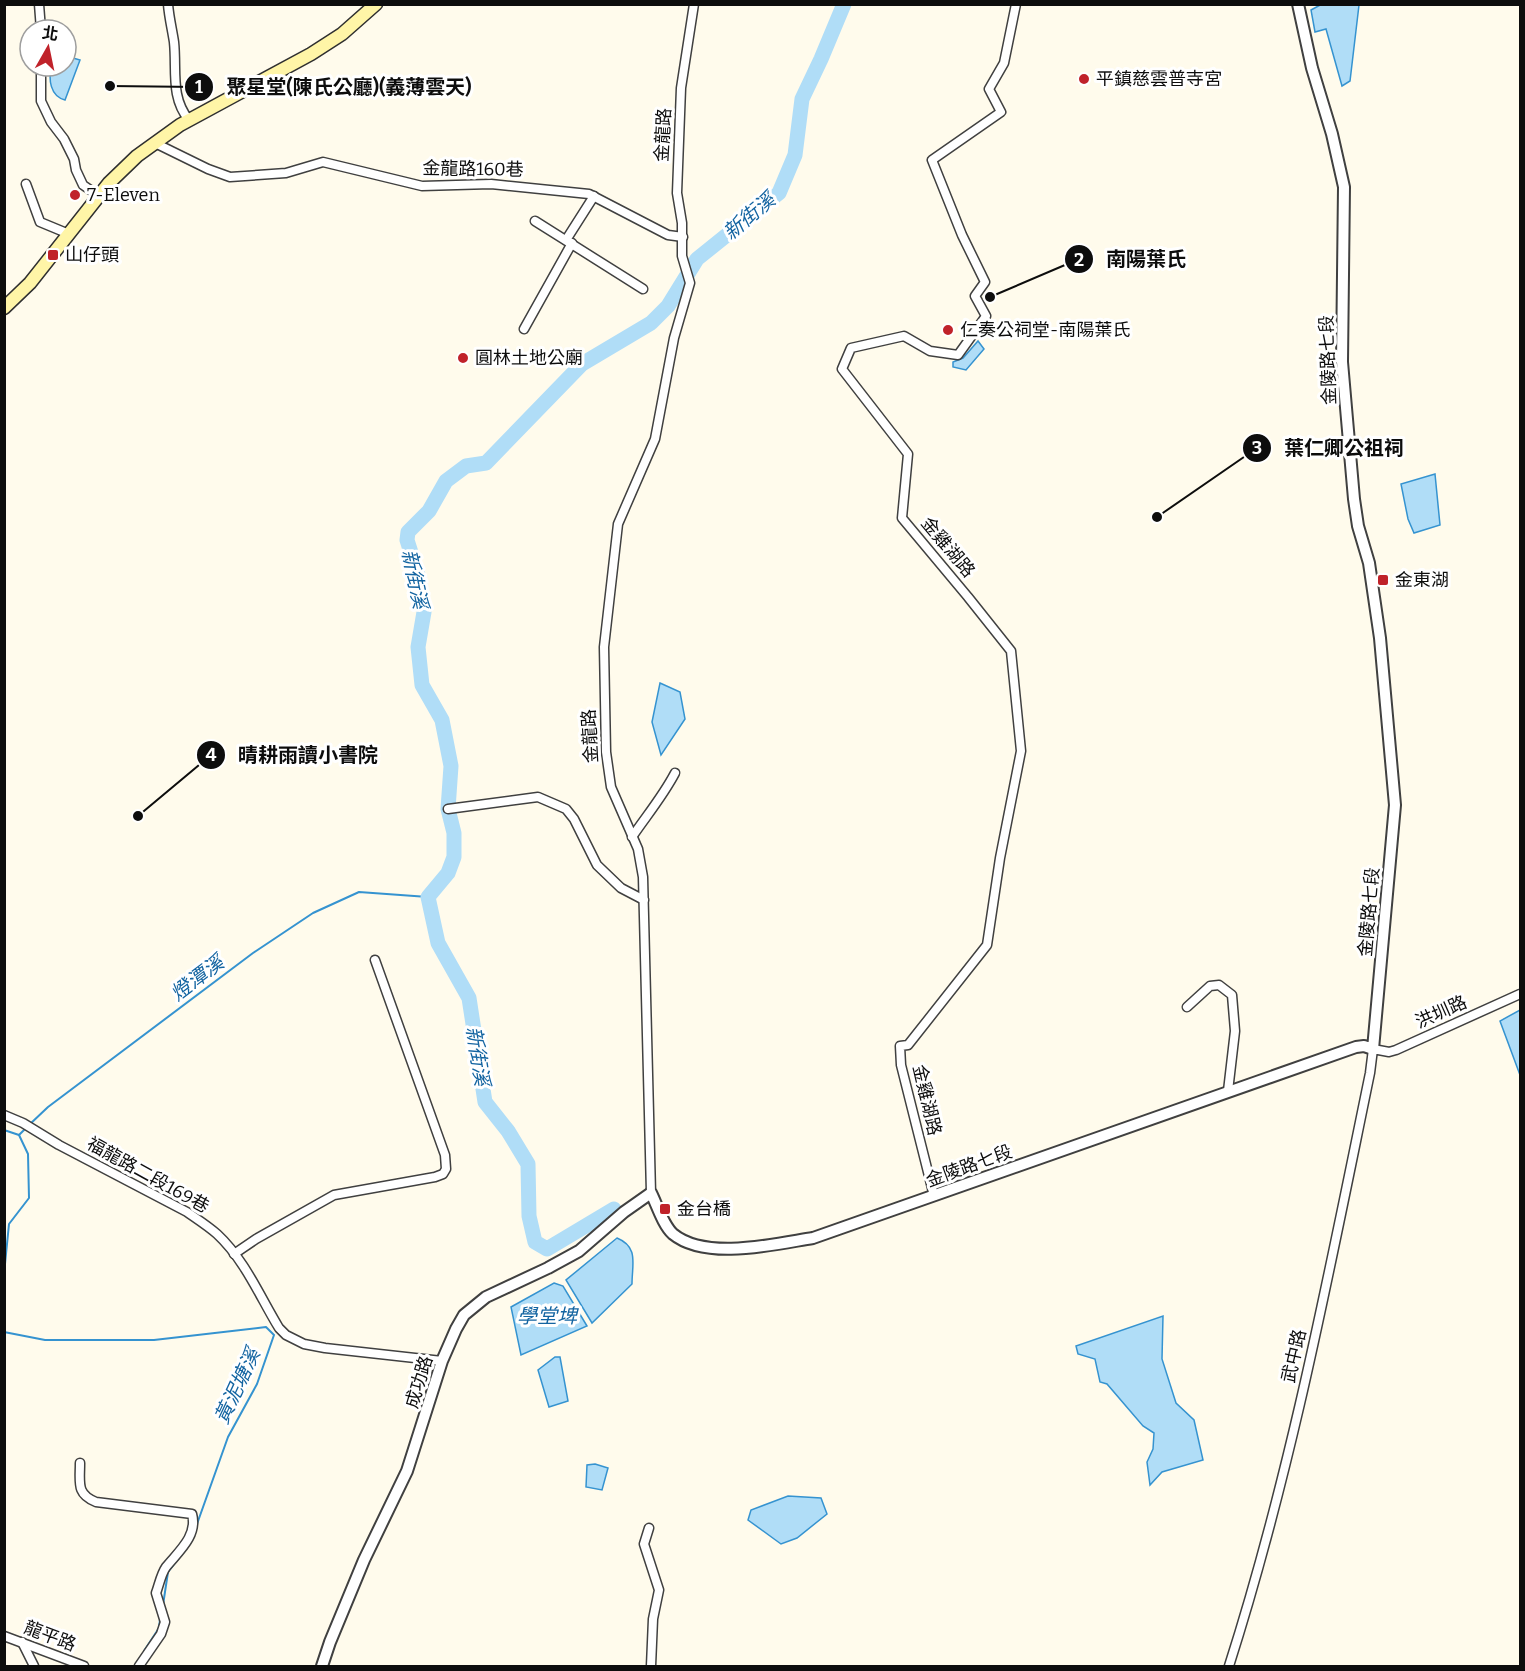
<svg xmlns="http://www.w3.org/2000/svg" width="1525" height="1671" font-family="Bitter,'Noto Sans TC',serif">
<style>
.water{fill:#b0ddf7;stroke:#3593d0;stroke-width:1.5}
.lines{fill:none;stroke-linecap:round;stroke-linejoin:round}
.stream{stroke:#3593d0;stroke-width:2}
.river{stroke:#b0ddf7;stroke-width:15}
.minor-casing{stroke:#404040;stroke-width:11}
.tertiary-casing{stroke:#404040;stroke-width:14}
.secondary-casing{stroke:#2f2f2f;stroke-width:15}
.minor{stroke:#fff;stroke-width:8}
.tertiary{stroke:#fff;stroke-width:10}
.secondary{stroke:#fff5a7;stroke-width:12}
.poi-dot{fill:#c0222a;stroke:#fff;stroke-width:2}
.labels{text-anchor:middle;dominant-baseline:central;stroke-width:6;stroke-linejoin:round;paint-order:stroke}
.poi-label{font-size:18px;fill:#0d0d0d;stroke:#fff;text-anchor:start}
.street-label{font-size:18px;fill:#0d0d0d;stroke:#fff}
.water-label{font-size:20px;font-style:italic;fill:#1364a1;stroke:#fff}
.leader{fill:none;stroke:#0d0d0d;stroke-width:2}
.callout-dot{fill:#0d0d0d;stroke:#fff;stroke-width:2}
.mark-label{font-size:18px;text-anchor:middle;font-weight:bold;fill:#fff}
.callout-label{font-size:20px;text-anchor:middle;font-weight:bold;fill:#0d0d0d;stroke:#fff;stroke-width:6;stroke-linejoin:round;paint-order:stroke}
</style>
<rect width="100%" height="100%" fill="#fffbec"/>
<g class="water">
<path d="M1322,4L1359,5L1350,81L1342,86L1326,29L1315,32L1311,10Z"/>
<path d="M66,56L80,60L65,100C50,96 48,79 52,66H66Z"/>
<path d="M978,341L984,349L966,370L953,367V362L963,358Z"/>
<path d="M1435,474L1440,525L1414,533L1408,519L1401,484Z"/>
<path d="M660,683L680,692L685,719L661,755L652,722Z"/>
<path d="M1520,1010V1075L1500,1021Z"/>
<path d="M617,1238C639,1247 632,1264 632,1284L592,1323L566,1280Z"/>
<path d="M554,1283L563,1286L587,1326L521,1355L511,1307Z"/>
<path d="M1163,1316L1162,1359L1176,1403L1194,1420L1203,1460L1162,1472L1150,1485L1147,1462L1153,1449L1154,1433L1143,1426L1107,1384L1100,1382L1095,1359L1078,1354L1076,1346Z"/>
<path d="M555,1357H560L568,1401L549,1407L538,1370Z"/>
<path d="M595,1464L608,1468L602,1490L586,1487L587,1465Z"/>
<path d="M788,1496L821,1498L827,1514L797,1538L781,1544L748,1520L751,1510Z"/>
</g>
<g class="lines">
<g class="stream">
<path d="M29,1125L48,1107L253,953L313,913L359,892L428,897"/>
<path d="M4,1130L19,1135L25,1129"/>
<path d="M4,1274L9,1224L29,1198L28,1154L19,1135"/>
<path d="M4,1332L45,1340H154L266,1327L274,1335L257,1384L228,1437L197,1524"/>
<path d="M163,1605L168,1572L179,1558"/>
<path d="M144,1651L159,1628L160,1619"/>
</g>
<path class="river" d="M614,1209L547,1249L535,1242L529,1216L528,1164L508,1131L485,1102L469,998L438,943L428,897L448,873L454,857V833L448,809L451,766L442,720L422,685L418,647L424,612L419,578L407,540L408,532L429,511L446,481L466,466L486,463L582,364L651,323L668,306L697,259L779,193L795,155L802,99L821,59L844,4"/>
<defs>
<g id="minor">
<path d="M39,4L41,30"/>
<path d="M168,4C169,17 172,29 174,42C177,70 170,97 189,120"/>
<path d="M41,66V101L51,122L64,139L74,159L76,170L83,185L99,196"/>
<path d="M155,143L208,169L230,177L286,173L323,162L422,186L491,184L589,194L668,235L683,237"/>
<path d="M26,184L40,222L69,234"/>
<path d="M535,221L643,289"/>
<path d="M566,240L594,196"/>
<path d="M524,329L572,243"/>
<path d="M448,809L538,797L566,809L574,819L597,865L621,888L644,900"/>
<path d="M632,837C647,815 663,796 675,773"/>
<path d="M1187,1007L1210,986L1219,985L1232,995L1235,1031L1228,1091"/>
<path d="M4,1115L23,1123L59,1145L187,1212C197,1219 208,1226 217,1234C245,1260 260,1297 279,1328L286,1335L304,1344L325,1348L442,1361"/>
<path d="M651,1193L643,877L638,849L611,787L606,752L604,647L618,524L655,439L674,338L690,283L682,256V223L677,193L681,88L694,4"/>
<path d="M934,1196L901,1065L900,1046L908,1045L987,945L1000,858L1021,751L1011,651L968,597L902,518L908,454L842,369L851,348L904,336L930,351L958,355L986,316L975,296L985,282L962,235L932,160L1001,112L989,89L1004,63L1016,4"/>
<path d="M234,1254L256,1239L334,1195L435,1177L443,1174L446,1169L445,1155L375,960"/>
<path d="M80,1463C80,1483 76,1494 96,1502L192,1514C198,1536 178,1552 166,1567C161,1574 159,1585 156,1593L165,1622L161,1634L139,1666"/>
<path d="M649,1528L644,1544L659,1590L653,1619L651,1666"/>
<path d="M4,1636L84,1666"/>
<path d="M22,1642L34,1666"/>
<path d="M1229,1666C1291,1472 1329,1272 1370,1073L1373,1049L1389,1052L1396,1050L1520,994"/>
</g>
<path id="tertiary" d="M322,1666L330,1642L364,1560L407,1471L442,1361L456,1329L464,1315L486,1297L548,1268L579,1251L624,1212L651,1193C657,1205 663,1225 673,1234C706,1261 775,1244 813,1238L1356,1047L1364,1046L1373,1049L1395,805L1380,638L1369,563L1358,526L1354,499L1342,362L1344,187L1332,134L1312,68L1298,4"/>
<path id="secondary" d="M4,308L30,283L109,183L137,156L180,125L311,54L342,34L376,4"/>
</defs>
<use href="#minor" class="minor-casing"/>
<use href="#tertiary" class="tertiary-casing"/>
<use href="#secondary" class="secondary-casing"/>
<use href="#minor" class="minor"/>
<use href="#tertiary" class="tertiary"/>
<use href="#secondary" class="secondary"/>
</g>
<g class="poi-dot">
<circle cx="1084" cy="79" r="6"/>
<circle cx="75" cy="195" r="6"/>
<rect x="47" y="249" width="12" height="12" rx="3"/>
<circle cx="948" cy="330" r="6"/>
<circle cx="463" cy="358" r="6"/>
<rect x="1377" y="574" width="12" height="12" rx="3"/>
<rect x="659" y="1203" width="12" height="12" rx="3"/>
</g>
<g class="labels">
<g class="poi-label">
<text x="1096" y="79">平鎮慈雲普寺宮</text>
<text x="87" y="195">7-Eleven</text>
<text x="65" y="255">山仔頭</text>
<text x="960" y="330">仁奏公祠堂-南陽葉氏</text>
<text x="475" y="358">圓林土地公廟</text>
<text x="1395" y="580">金東湖</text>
<text x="677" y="1209">金台橋</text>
</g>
<g class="street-label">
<text transform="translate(663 135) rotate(-87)">金龍路</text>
<text transform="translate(473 169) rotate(1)">金龍路160巷</text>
<text transform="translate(1328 360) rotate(-92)">金陵路七段</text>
<text transform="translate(948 547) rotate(50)">金雞湖路</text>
<text transform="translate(590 736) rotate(-93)">金龍路</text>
<text transform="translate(1369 912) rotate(-85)">金陵路七段</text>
<text transform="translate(1441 1012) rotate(-24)">洪圳路</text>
<text transform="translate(927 1100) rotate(77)">金雞湖路</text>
<text transform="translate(969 1166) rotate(-20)">金陵路七段</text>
<text transform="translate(148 1175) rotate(29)">福龍路二段169巷</text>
<text transform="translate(1294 1356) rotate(-77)">武中路</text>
<text transform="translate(419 1382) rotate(-73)">成功路</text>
<text transform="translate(50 1636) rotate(21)">龍平路</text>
</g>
<g class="water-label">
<text transform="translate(749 216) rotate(-40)">新街溪</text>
<text transform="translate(415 579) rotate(78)">新街溪</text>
<text transform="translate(197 978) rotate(-37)">燈潭溪</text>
<text transform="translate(478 1056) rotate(81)">新街溪</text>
<text x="547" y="1316">學堂埤</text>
<text transform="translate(237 1386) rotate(-65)">黃泥塘溪</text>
</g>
</g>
<path class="leader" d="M110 86L199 87M990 297L1079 259M1157 517L1257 448M138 816L211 755"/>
<g class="callout-dot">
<circle cx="110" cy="86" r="6"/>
<circle cx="990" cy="297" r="6"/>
<circle cx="1157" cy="517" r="6"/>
<circle cx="138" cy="816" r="6"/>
<circle cx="199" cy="87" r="15"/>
<circle cx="1079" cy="259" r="15"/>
<circle cx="1257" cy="448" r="15"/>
<circle cx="211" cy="755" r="15"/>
</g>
<g class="mark-label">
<text x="199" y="93">1</text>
<text x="1079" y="266">2</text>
<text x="1257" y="454">3</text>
<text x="211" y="761">4</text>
</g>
<g class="callout-label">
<text x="349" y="94">聚星堂(陳氏公廳)(義薄雲天)</text>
<text x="1146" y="266">南陽葉氏</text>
<text x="1344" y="455">葉仁卿公祖祠</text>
<text x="308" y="762">晴耕雨讀小書院</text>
</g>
<rect width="1525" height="1671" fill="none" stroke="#0d0d0d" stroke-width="12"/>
<g transform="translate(48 48) rotate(9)"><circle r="28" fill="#ffffff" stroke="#9e9e9e" stroke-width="1.5"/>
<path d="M0-4.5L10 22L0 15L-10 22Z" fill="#c0222a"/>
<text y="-9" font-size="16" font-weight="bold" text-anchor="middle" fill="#0d0d0d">北</text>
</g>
</svg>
